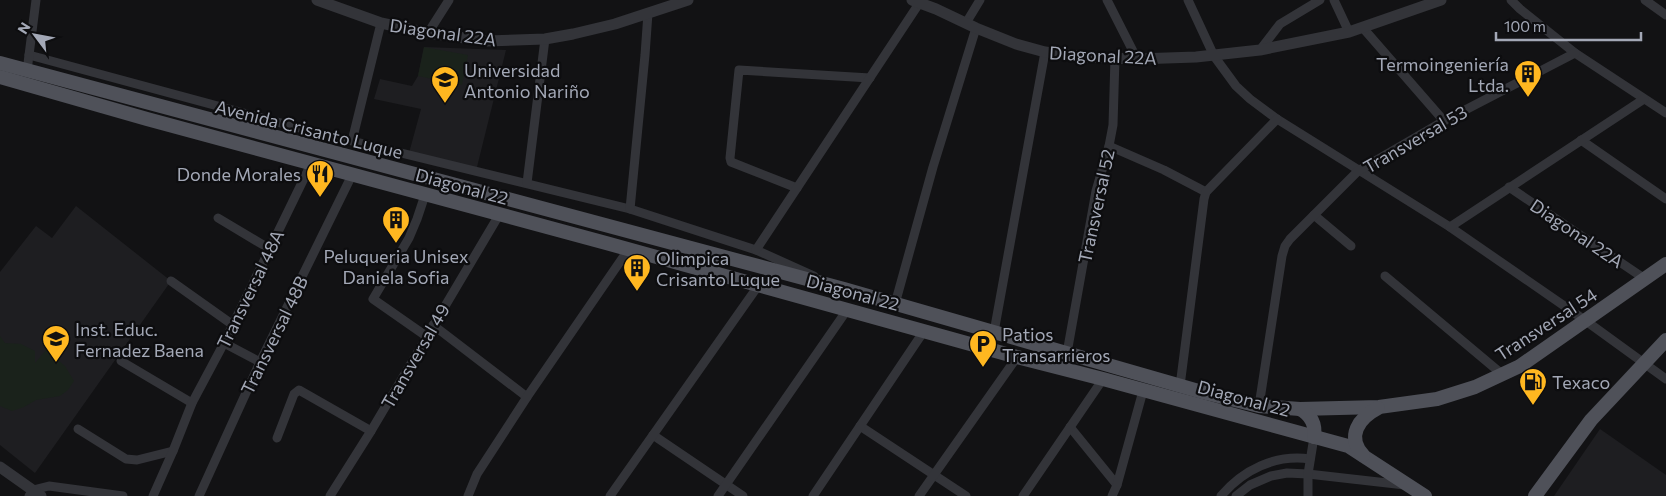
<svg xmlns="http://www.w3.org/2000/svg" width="1666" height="496" font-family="Commissioner,sans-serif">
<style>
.built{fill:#1e1e21}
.green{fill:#1a221b}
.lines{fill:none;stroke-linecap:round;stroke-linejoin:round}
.minor{stroke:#333439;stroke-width:9}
.tertiary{stroke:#333439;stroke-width:11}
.primary{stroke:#4f5159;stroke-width:14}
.labels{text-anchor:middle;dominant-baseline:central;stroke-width:4.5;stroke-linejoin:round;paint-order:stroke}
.street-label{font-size:18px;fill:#a3a8b6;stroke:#0d0d0f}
.poi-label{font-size:18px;fill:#a3a8b6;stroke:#0d0d0f;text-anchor:start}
</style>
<rect width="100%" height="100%" fill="#121214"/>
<g class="built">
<path d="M424,47L506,50L476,171L409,153L421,109L374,99L380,79L412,86L418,76Z"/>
<path d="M76,206L171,281L35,473L0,445V272L36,226L52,238Z"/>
<path d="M1600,429L1666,475V496H1554Z"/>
</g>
<g class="green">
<path d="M424,47L468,55L462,85L418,76Z"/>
<path d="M0,336L5,343L21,344L35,351V363L46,350L65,366L74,381L68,390L60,396L36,400L24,407L12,411L0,406Z"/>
</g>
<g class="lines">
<g class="minor">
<path d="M1107,0L1137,59"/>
<path d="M1188,0L1214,56L1236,86L1250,99L1277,119L1450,227L1586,321L1666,379"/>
<path d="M1334,0L1349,32"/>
<path d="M1511,0L1520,9L1575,53L1666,113"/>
<path d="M1645,0L1666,15"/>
<path d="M966,23L980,0"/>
<path d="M1363,28L1444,121"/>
<path d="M428,33L449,0"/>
<path d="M1260,50L1280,24L1320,0"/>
<path d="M29,55L303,129L630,209L756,250L814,276"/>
<path d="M27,71L36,0"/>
<path d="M1581,140L1666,199"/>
<path d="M352,141L381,23"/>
<path d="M1109,146L1164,170L1206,192"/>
<path d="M527,183L545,39"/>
<path d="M1509,187L1645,279"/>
<path d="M797,188L731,162L730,158L739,70L870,78"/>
<path d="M425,195L417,219L409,238L373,299L426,336"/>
<path d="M630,209L645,55L648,13"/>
<path d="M1314,215L1351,246"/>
<path d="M218,218L270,249"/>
<path d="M1450,227L1644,99"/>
<path d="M756,250L920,2"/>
<path d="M1385,276L1503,375"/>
<path d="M171,281L233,325"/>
<path d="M895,304L933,167L976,28"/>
<path d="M433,325L527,397"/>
<path d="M994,332L1045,52"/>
<path d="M224,343L260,362"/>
<path d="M1067,353L1096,191L1109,146L1113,125L1115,58"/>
<path d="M121,361L192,403"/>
<path d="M1180,386L1204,199L1206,192L1277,119"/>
<path d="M1259,406L1282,256L1285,246L1290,239L1358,171L1444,121L1575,53"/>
<path d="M860,426L966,496"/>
<path d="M1070,427L1117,485"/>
<path d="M78,429L126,459L137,460L173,451"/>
<path d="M653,435L743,496"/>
<path d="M277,438L294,394L299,390L371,431"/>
<path d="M29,496L33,490L49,486L123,496"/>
<path d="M153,496L173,451L192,403L224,343L311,164"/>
<path d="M199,496L260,362L352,175"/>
<path d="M330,496L371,431L499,215"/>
<path d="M468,496L477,474L527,397L628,250"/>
<path d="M610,496L758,286"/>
<path d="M718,496L847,310"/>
<path d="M813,496L924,331"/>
<path d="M919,496L1017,357"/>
<path d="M1023,496L1103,379"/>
<path d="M1112,496L1117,485L1143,391"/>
<path d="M1221,496C1243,470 1275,454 1310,459"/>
<path d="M1236,496L1250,485L1271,476L1287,473L1308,474L1405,485"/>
<path d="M1308,496V474L1314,437"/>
</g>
<g class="tertiary">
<path d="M317,0L381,23L428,33L487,41L545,39L573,34L615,24L688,0"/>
<path d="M912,0L936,9L976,28L1016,44L1045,52L1087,57L1137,59L1196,57L1260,50L1349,32L1441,0"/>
<path d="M0,467L41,496"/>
</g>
<g class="primary">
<path d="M0,63L844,289L1202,392L1259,406L1300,409L1379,407L1437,399L1475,387L1520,366L1666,264"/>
<path d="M0,77L147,119L606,243L1017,357L1103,379L1348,446L1425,496"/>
<path d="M1300,409C1311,415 1316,424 1314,437"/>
<path d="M1363,455C1346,436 1359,418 1378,408"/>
<path d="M1535,496L1591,420L1666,340"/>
</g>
</g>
<defs>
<symbol id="building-pin" viewBox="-11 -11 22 30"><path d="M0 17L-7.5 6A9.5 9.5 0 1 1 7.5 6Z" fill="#ffb720" stroke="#0d0d0f"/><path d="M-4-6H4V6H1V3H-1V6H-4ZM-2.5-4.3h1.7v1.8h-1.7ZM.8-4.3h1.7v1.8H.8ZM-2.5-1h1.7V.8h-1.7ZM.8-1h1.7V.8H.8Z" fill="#111"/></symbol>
<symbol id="university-pin" viewBox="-11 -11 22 30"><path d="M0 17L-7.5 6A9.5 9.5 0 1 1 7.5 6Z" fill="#ffb720" stroke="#0d0d0f"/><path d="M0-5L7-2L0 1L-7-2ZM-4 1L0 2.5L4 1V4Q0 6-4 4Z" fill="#111"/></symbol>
<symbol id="restaurant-pin" viewBox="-11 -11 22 30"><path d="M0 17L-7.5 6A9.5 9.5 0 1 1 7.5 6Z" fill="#ffb720" stroke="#0d0d0f"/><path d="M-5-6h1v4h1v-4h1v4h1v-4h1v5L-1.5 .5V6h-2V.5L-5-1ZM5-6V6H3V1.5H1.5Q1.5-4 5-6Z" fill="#111"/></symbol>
<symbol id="school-pin" viewBox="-11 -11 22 30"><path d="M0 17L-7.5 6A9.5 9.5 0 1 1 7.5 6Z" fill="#ffb720" stroke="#0d0d0f"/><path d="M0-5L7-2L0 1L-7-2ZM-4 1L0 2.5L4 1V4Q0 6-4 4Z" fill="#111"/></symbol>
<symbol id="parking-pin" viewBox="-11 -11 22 30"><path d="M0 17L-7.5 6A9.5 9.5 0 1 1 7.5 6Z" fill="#ffb720" stroke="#0d0d0f"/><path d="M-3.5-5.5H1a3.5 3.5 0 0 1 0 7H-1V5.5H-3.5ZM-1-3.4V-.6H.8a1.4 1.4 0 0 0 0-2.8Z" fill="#111"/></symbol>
<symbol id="fuel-pin" viewBox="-11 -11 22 30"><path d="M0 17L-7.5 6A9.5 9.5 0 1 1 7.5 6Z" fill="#ffb720" stroke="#0d0d0f"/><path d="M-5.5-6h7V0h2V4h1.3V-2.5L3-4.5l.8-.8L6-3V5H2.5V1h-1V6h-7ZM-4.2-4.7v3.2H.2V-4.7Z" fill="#111"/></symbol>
</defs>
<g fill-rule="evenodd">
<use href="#building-pin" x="1512" y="58" width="32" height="43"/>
<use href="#university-pin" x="429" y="64" width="32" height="43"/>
<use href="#restaurant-pin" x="304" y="158" width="32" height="43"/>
<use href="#building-pin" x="380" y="204" width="32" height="43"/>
<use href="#building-pin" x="621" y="252" width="32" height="43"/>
<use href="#school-pin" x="40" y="323" width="32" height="43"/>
<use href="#parking-pin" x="967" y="328" width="32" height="43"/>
<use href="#fuel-pin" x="1517" y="366" width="32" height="43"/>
</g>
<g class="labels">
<g class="street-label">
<text transform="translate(443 32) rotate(8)">Diagonal 22A</text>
<text transform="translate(1103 55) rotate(3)">Diagonal 22A</text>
<text transform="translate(309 129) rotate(14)">Avenida Crisanto Luque</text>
<text transform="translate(1415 139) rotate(-30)">Transversal 53</text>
<text transform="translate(462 186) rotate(15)">Diagonal 22</text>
<text transform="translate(1096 206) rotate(-78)">Transversal 52</text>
<text transform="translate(1577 233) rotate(34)">Diagonal 22A</text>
<text transform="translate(250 289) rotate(-64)">Transversal 48A</text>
<text transform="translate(853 292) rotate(15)">Diagonal 22</text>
<text transform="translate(1546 324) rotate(-33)">Transversal 54</text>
<text transform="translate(274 335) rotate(-64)">Transversal 48B</text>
<text transform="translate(415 356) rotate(-60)">Transversal 49</text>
<text transform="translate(1244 398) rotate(15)">Diagonal 22</text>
</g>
<g class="poi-label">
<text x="1509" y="64" text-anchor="end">Termoingeniería<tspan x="1509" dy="21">Ltda.</tspan></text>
<text x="464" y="70">Universidad<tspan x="464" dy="21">Antonio Nariño</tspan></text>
<text x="301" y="174" text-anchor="end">Donde Morales</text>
<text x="396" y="256" text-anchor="middle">Peluqueria Unisex<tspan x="396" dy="21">Daniela Sofia</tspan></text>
<text x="656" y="258">Olimpica<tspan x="656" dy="21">Crisanto Luque</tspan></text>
<text x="75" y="329">Inst. Educ.<tspan x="75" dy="21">Fernadez Baena</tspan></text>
<text x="1002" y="334">Patios<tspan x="1002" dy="21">Transarrieros</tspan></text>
<text x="1552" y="382">Texaco</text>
</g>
</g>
<g transform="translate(35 35) rotate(302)" stroke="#0d0d0f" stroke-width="4" paint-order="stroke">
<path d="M0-4L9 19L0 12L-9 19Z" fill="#a3a8b6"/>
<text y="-8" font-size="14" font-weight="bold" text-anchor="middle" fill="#a3a8b6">N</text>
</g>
<path d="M1496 32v8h145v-8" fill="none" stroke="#a3a8b6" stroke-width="2.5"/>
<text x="1504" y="32" font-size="15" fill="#a3a8b6" stroke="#0d0d0f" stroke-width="4" paint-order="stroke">100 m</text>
</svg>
